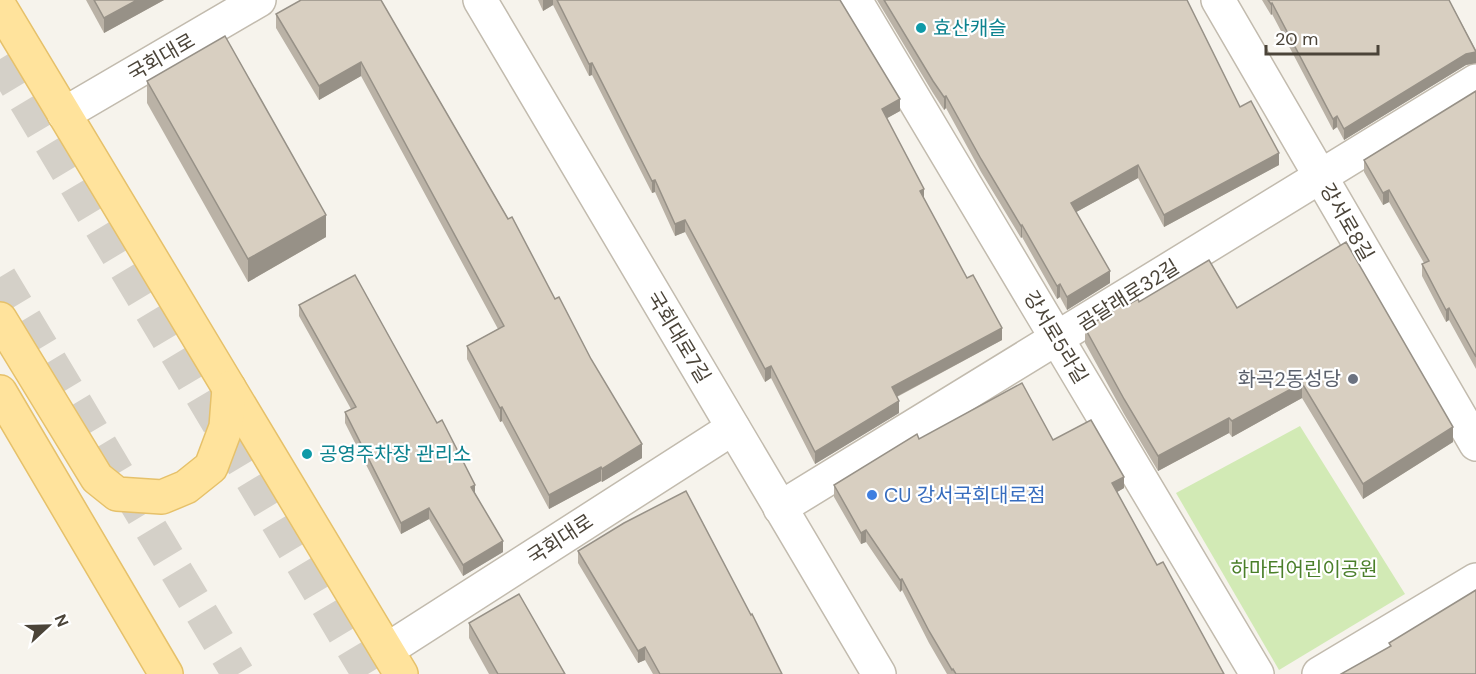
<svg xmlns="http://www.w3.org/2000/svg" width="1476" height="674" font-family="'DM Sans','Noto Sans KR',sans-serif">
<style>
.green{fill:#d2eab5}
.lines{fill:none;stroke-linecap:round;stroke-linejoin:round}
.trunk-tunnel{stroke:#d4d0c8;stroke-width:33;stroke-dasharray:33 16;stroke-linecap:butt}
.minor-casing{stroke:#c2bbae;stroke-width:36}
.tertiary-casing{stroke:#c2bbae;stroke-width:36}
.primary-casing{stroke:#e6c16a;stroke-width:36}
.minor{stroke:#fff;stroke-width:33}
.tertiary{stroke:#fff;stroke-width:33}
.primary{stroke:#ffe39c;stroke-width:33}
.wall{fill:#bab2a6}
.shaded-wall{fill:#979187}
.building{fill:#d8cfc1;stroke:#979187;stroke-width:1.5}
.culture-dot{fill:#0f9aa8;stroke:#fff;stroke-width:2}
.worship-dot{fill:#6b7280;stroke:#fff;stroke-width:2}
.shop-dot{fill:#3f7fe0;stroke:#fff;stroke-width:2}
.labels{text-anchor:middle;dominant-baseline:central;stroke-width:4.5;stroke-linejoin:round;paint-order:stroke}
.culture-label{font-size:20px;fill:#0d838f;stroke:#fff;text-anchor:start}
.street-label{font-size:20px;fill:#4b4439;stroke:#fff}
.worship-label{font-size:20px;fill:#5b616d;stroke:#fff;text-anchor:end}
.shop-label{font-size:20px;fill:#366cbe;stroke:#fff;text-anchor:start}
.park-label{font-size:20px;fill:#4a7f2a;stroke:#fff}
</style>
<rect width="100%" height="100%" fill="#f6f3ec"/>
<path class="green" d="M1300,426L1405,594L1279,670L1176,493Z"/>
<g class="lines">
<g class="trunk-tunnel">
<path d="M0,59L368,674"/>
<path d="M0,277L238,674"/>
</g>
<defs>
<g id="minor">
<path d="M855,0L1257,674"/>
<path d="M1218,0L1476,444"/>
<path d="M64,114L259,0"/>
<path d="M780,508L1476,81"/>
<path d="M387,650L733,428"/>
<path d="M1319,674L1476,580"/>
</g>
<path id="tertiary" d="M480,0L879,674"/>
<g id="primary">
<path d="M0,7L401,674"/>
<path d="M0,319L97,478L117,494L162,497L186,487L211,467L226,427L229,388"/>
<path d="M0,392L166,674"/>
</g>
</defs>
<use href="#minor" class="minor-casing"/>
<use href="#tertiary" class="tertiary-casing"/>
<use href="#primary" class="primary-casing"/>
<use href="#minor" class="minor"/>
<use href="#tertiary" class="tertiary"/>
<use href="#primary" class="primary"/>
</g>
<g class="wall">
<path d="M86,0H164L104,33Z"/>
<path d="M381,0L555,299L642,458L602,482L601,481L549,509L502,421L500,422L467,359V346L498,329L361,76L319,100L276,28V14Z"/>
<path d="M538,0H840L900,111L887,118L924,199L967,278L1002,340L897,397L899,413L815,464L771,378L765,382L685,232L675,236L655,192L652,193L592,75L589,76L553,5L543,11Z"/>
<path d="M877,0H1187L1240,107L1279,165L1164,227L1138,178L1076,212L1110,283L1067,310L1060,297L1057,299L1022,237L1021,238L981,172L946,108L944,110L933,93Z"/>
<path d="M1262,0H1449L1476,50V63L1466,65L1344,140L1337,127L1333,130L1272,14L1271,15Z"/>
<path d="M147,81L326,237L248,282L147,103Z"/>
<path d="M1476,91V369L1449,320L1446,322L1422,276V264L1424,263L1389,202L1383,205L1364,172V160Z"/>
<path d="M1139,302L1237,308L1453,442L1363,499L1302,398L1232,437L1229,433L1158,471L1124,414L1085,343V328L1131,303Z"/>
<path d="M299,305L475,494L503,552L463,576L429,519L401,534L345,423V412L351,409L299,316Z"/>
<path d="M919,439L1053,440L1124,488L1117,492L1157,565L1224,674H947L929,643L902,590L900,592L866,542L861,544L834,497V485Z"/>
<path d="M578,551L751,615L782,674H653L645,660L638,663L578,563Z"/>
<path d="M469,623L565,674H489L469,638Z"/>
</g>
<g class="shaded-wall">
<path d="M137,0H164L104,33V18Z"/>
<path d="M543,0H553V5L543,11Z"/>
<path d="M1272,3V14L1271,15V4Z"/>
<path d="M1476,52V63L1466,65L1344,140V129L1466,54Z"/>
<path d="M361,62V76L319,100V86Z"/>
<path d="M592,63V75L589,76V64Z"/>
<path d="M946,96V108L944,110V97Z"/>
<path d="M900,99V111L882,121V109Z"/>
<path d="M1337,116V127L1333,130V119Z"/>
<path d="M1279,153V165L1164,227V215Z"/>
<path d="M1138,165V178L1071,215V203Z"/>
<path d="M655,180V192L652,193V181Z"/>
<path d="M924,189V201L920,191Z"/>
<path d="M1389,190V202L1383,205V193Z"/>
<path d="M326,215V237L248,282V259Z"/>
<path d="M685,220V232L675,236V224Z"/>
<path d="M1022,225V237L1021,238V226Z"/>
<path d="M1110,271V283L1067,310V297Z"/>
<path d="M1060,284V297L1057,299V286Z"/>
<path d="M1449,308V320L1446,322V310Z"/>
<path d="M1002,328V340L892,399V387Z"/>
<path d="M771,366V378L765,382V369Z"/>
<path d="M1302,383V398L1232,437V421Z"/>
<path d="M899,401V413L815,464V452Z"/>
<path d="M502,407V421L500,422V408Z"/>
<path d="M1229,418V433L1158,471V456Z"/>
<path d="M1453,427V442L1363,499V484Z"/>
<path d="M642,444V458L602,482V469Z"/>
<path d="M601,467V481L549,509V495Z"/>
<path d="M1124,477V488L1112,495V483Z"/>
<path d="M475,485V496L471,487Z"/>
<path d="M429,508V519L401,534V523Z"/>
<path d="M866,530V542L861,544V533Z"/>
<path d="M503,541V552L463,576V565Z"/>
<path d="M902,579V590L900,592V580Z"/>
<path d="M645,647V660L638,663V651Z"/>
</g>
<g class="building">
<path d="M94,0H137L104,18Z"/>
<path d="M301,0H381L508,219L512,217L555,299L559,297L591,359L642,444L602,469L601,467L549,495L502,407L500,408L467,346L504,326L361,62L319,86L276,14Z"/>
<path d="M557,0H840L900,99L882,109L924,189L920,191L967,278L973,275L1002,328L892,387L899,401L815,452L771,366L765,369L685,220L675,224L655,180L652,181L592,63L589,64Z"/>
<path d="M884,0H1187L1240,107L1251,101L1279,153L1164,215L1138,165L1071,203L1110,271L1067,297L1060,284L1057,286L1022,225L1021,226L981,159L946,96L944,97L933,81Z"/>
<path d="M1268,0H1449L1476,52L1466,54L1344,129L1337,116L1333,119L1272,3L1271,4Z"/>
<path d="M225,36L326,215L248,259L147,81Z"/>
<path d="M1476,91V357L1449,308L1446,310L1422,264L1429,261L1389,190L1383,193L1364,160Z"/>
<path d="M1346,242L1453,427L1363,484L1302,383L1232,421L1229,418L1158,456L1124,399L1085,328L1129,301L1131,303L1138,299L1139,302L1209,260L1237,308Z"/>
<path d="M355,275L437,423L442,420L475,485L471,487L503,541L463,565L429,508L401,523L345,412L356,407L299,305Z"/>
<path d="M1022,383L1053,440L1091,420L1124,477L1112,483L1157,565L1163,562L1224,674H956L953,669L952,670L929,631L902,579L900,580L866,530L861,533L834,485L917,434L919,439Z"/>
<path d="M686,491L751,615L752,614L782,674H660L645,647L638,651L578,551L624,523Z"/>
<path d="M1476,590V674H1341L1391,646L1389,643Z"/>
<path d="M519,594L565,674H498L469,623Z"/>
</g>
<g class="culture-dot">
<circle cx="921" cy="28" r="6"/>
<circle cx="307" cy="454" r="6"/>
</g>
<circle class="worship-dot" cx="1353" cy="379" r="6"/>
<circle class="shop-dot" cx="872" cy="495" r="6"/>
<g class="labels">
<g class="culture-label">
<text x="933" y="28">효산캐슬</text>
<text x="319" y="454">공영주차장 관리소</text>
</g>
<g class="street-label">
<text transform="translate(161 57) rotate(-30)">국회대로</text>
<text transform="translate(1347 222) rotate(60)">강서로8길</text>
<text transform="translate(1128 295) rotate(-32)">곰달래로32길</text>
<text transform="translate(679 337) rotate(59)">국회대로7길</text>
<text transform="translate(1056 337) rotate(59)">강서로5라길</text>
<text transform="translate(560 539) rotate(-33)">국회대로</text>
</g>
<g class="worship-label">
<text x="1341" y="379">화곡2동성당</text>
</g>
<g class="shop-label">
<text x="884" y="495">CU 강서국회대로점</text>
</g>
<g class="park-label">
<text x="1304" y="569">하마터어린이공원</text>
</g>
</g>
<g transform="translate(48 626) rotate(68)" stroke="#ffffff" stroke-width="4.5" paint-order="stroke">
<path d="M0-4.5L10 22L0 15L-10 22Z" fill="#4b4439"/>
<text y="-9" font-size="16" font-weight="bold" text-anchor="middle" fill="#4b4439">N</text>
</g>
<path d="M1266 45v9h112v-9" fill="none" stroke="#4b4439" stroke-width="3"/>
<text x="1275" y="45" font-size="18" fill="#4b4439" stroke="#ffffff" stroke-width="4.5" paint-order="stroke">20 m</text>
</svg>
